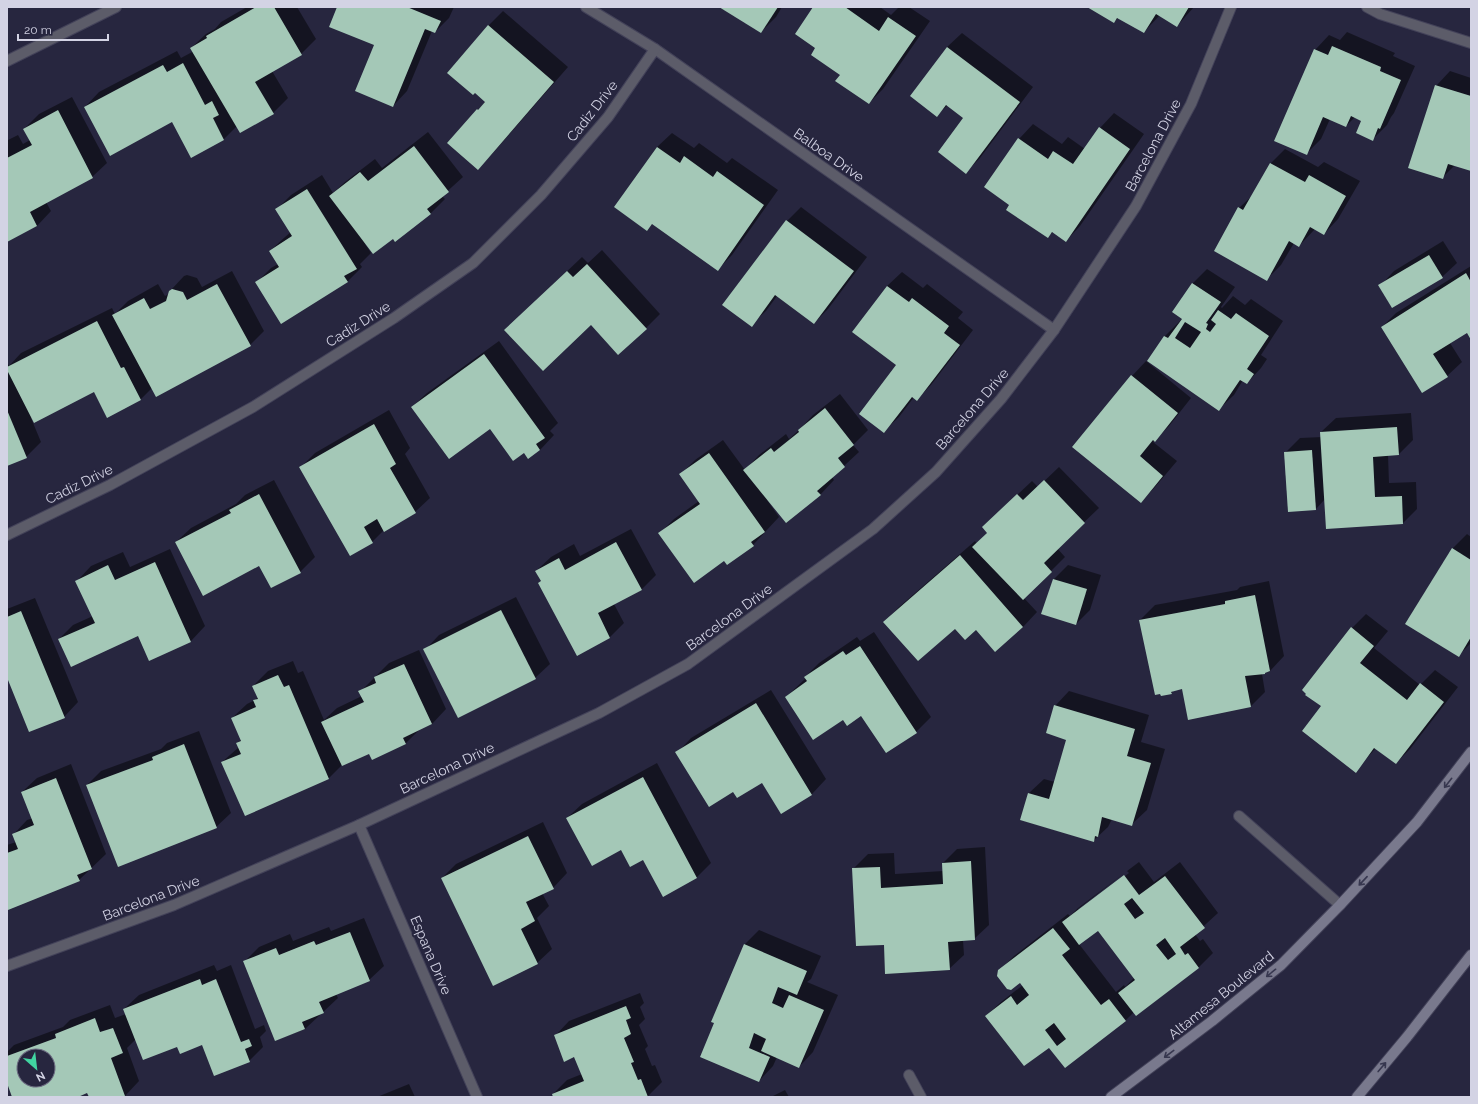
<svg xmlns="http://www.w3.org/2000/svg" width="1478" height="1104" font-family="Raleway,sans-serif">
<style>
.shadow{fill:#0007;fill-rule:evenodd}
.building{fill:#a4c8b7;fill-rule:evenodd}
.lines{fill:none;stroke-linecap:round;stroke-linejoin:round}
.street-casing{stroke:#434259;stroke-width:12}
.secondary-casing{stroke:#434259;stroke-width:12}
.street{stroke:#5c5c69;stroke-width:10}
.secondary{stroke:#79798d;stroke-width:10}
.oneway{stroke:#37374f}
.labels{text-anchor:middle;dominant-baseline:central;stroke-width:4;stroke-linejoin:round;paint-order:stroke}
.street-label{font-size:14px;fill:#d3d3e4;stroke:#27263f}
</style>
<rect width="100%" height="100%" fill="#27263f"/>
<g class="shadow">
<path d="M247,7H297L316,39L301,54L272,71L288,98L273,113L240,132L237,126L224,139L192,156L173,121L85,107L99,92L177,51L181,58L194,51L191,48L206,34L215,29L221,22Z"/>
<path d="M338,7H454L449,18L435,32L432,31L407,91L393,106L375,45Z"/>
<path d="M721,7H782L776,17L761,32Z"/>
<path d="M814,7H880L891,15L899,7H909L930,21L883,89L869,103L817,48Z"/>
<path d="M1089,7H1194L1177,26L1160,15L1144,32L1119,17L1114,22Z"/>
<path d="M503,11L568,67L492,154L478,168L448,143L486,101L448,72L489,25Z"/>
<path d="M1347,32L1395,53L1393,56L1415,66L1394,113L1391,117L1387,125L1373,139L1362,120L1355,117L1346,126L1330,119L1321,139L1306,154L1315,50L1329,35L1340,40Z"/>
<path d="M962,33L1033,87L980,158L966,172L965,117L948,105L937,115L947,47Z"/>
<path d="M1450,71L1471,78V170L1455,165L1442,178L1436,86Z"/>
<path d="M72,97L107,163L92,177L46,202L51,211L37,226L7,240V137L8,140L18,135L23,144L30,140L24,129L39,114Z"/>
<path d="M1114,113L1144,134L1080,226L1066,241L1053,232L1047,237L1010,204L1019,139L1033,124L1062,144L1068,137L1085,149L1100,128Z"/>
<path d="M428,132L463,177L442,196L445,199L430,214L365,244L371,253L360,264L362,267L347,282L256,283L271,268L278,264L270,251L285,237L291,232L277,209L291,195L322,175L333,193L345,182L375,159L382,168Z"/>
<path d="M672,133L694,148L699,143L727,163L732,158L778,190L732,255L718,269L653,223L647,230L615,207L657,147Z"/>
<path d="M1285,149L1318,167L1324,162L1360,181L1338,219L1324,234L1315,229L1299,246L1294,243L1281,265L1267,279L1239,208L1254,194L1271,163Z"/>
<path d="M801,207L867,257L828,309L814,323L777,296L766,311L751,325L787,221Z"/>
<path d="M1443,241L1457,263L1442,277L1380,286L1394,271Z"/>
<path d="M602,250L660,314L646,328L591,324L520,316L582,257L588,263Z"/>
<path d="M1471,266V338L1467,331L1450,343L1462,362L1447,376L1382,327L1396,313Z"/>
<path d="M1207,269L1235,287L1221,307L1222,308L1233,296L1245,305L1251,299L1283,321L1261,355L1267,359L1261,368L1247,383L1243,380L1234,395L1219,409L1148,361L1165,336L1183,318L1174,312L1193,283Z"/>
<path d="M232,271L264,331L250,345L152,388L140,400L94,391L31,418L41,442L26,457L7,465V361L9,366L21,353L112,308L115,314L128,301L158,284L165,296L169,294L170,291L184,276L187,275L197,278L202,287Z"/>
<path d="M902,272L923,288L927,284L963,312L958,318L973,330L931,385L917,399L914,397L899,417L884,431L897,365L887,286Z"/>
<path d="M499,341L558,423L550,431L554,435L540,450L524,452L491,428L412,407L427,393Z"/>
<path d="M1146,361L1191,398L1169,426L1153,442L1177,461L1155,487L1141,502L1074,447L1132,376Z"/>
<path d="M840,394L868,430L853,445L859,452L832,477L834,480L820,495L768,499L767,500L779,517L753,545L725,560L660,533L674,519L699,501L681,474L695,460L723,440L745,470L759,455L786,434L789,439L799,430L813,415Z"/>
<path d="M389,410L410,448L405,454L430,498L415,512L384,530L372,542L301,467L315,453Z"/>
<path d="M1411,413L1413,440L1399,454L1388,455L1389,483L1416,482L1417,509L1403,523L1325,499L1316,509L1285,453L1300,438L1322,437L1321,432L1336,418Z"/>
<path d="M1059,467L1099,508L1057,548L1065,557L1024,598L1037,612L1023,627L976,629L885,622L899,607L975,541L977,544L988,532L998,513L1032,481L1038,487Z"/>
<path d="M274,480L315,557L300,572L260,564L176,542L191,528L236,504L245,495Z"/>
<path d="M631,529L656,575L641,590L614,604L624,623L610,637L577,654L536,571L551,557L574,544L580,556Z"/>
<path d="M1467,534L1471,537V643L1459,655L1453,548Z"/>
<path d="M170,549L205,626L191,641L150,659L138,635L59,639L73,625L93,616L77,581L91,566L123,552L130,567Z"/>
<path d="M1068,565L1101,575L1090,610L1076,624L1054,579Z"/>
<path d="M1269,581L1284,656L1270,671L1262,674L1265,692L1251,706L1183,688L1174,690L1171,693L1162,695L1140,620L1155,605L1237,590L1240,587Z"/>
<path d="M516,597L550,664L535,678L425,650L439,635Z"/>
<path d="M35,598L78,702L64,717L9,678L7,679V609Z"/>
<path d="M1366,614L1388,631L1374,648L1420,685L1435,670L1458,687L1410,749L1396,763L1376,748L1355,771L1323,706L1352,628Z"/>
<path d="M874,632L931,717L916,732L886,752L862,715L844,719L786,697L806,678L805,677L819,663L857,637L860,641Z"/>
<path d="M419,650L446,709L432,724L420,729L406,743L372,759L369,752L342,765L329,778L245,814L222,762L239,747L237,743L242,739L232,718L247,704L255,700L258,697L253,686L268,671L293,661L298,673L303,671L324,720L337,708L362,696L360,692L389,663Z"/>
<path d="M771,690L826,779L812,794L781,813L762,782L733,791L677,753L691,738Z"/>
<path d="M1069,691L1149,715L1141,742L1165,749L1147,810L1132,824L1112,819L1108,827L1093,841L1021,820L1029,793L1044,779L1055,782L1068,739L1055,706Z"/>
<path d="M199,731L231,813L216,827L87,785L101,771L161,749L167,743Z"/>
<path d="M657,763L711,863L697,877L663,896L643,858L621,849L567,818L582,804Z"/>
<path d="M71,764L106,854L79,880L8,908L7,905V845L16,842L13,835L27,820L33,818L22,792L37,778Z"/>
<path d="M543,822L567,873L553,888L542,893L549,906L537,918L552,949L537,963L442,878L456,864Z"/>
<path d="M985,847L989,925L974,939L963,940L964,955L949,969L884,944L853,869L868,854L894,853L895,874L943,871V863L957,849Z"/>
<path d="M1139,862L1154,882L1180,862L1218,913L1195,934L1200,941L1203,939L1213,953L1199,967L1134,1012L1126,1020L1065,1067L1049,1046L986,1016L1001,1002L1023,985L1020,982L999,971L1014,956L1068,914L1070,916L1078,908ZM1127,871L1129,873L1079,911L1078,909ZM1098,930L1134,978L1125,987L1124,985L1116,992L1079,944Z"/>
<path d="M364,918L384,966L369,980L336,994L338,998L305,1029L276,1040L244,962L259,947L290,934L293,941L329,927L331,931Z"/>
<path d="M759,930L821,956L811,979L807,982L838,995L813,1052L799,1067L777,1057L773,1066L759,1081L715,1023L712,1021L745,944Z"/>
<path d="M214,965L217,971L231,965L255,1029L264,1025L266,1031L260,1037L263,1047L249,1061L203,1044L178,1045L136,1039L127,1048L139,1081L125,1096L121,1097H90L88,1092L75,1097H13L7,1080V1052L14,1045L63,1027L70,1020L110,1005L115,1018L126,1014L124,1009L139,995ZM24,1056H48V1080H24Z"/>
<path d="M640,993L644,1003L640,1007L645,1019L639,1025L648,1046L645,1049L652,1066L655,1065L662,1082L647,1097H554L553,1094L567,1080L582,1074L575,1056L555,1036L569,1021Z"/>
<path d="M409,1084L415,1097H377Z"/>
<path d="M785,1090L789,1097H771Z"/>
</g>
<g class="building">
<path d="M256,7H274L302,55L255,82L274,114L240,133L190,48L207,38L206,36Z"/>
<path d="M337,7H407L441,21L435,33L425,29L393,107L355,91L374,45L329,27Z"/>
<path d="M719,7H778L761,33Z"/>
<path d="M813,7H845L879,31L888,17L916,36L869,104L835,81L840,75L811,55L815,48L795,34Z"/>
<path d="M1087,7H1189L1177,27L1156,14L1144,33L1117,18L1114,23Z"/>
<path d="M488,25L554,82L478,170L447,143L477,109L478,110L485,102L475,93L473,95L447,73Z"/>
<path d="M1332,46L1381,67L1380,71L1401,80L1380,129L1378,128L1373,141L1356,133L1361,121L1351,116L1346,127L1323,117L1307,155L1274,141L1314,49L1328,55Z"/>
<path d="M947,47L1020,102L966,174L938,152L963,118L946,105L937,117L910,96Z"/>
<path d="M183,63L205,105L212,101L219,115L213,118L224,140L191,158L172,122L110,156L84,107L163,65L167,72Z"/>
<path d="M1435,85L1471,96V171L1448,164L1443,179L1408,168Z"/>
<path d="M58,110L93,178L30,212L37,226L7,242V158L32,145L23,129Z"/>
<path d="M1099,127L1130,149L1066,242L1052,232L1048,238L1006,210L1009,205L984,187L1018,138L1048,159L1053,151L1073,164Z"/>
<path d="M414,146L449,192L427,209L431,214L395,242L393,239L373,254L329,196L360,172L368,181Z"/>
<path d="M657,147L680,163L684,156L713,177L717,171L764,205L718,271L652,224L647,231L614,207Z"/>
<path d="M1270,163L1305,182L1309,175L1346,196L1324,235L1310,227L1299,247L1289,241L1267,281L1214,251L1238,207L1243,210Z"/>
<path d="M307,189L357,269L344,276L348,282L281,324L255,282L279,267L269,251L292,236L275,209Z"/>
<path d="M786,220L854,271L814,324L775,295L752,327L722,305Z"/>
<path d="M1429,255L1443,278L1392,308L1378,285Z"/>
<path d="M587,264L647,329L618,355L591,325L543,371L504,330L567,271L573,277Z"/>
<path d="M1466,273L1471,282V340L1467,333L1433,354L1448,377L1422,393L1381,327Z"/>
<path d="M1192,283L1221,302L1206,323L1208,324L1206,329L1210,332L1216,324L1211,320L1218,310L1231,319L1236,313L1269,336L1247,369L1254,374L1247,384L1240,380L1219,411L1147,361L1164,336L1168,338L1182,319L1172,312ZM1185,322L1201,332L1190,348L1175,338Z"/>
<path d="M217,284L251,346L156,397L112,315L144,298L150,309L166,301L169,291L172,289L183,292L187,300Z"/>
<path d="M887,286L909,302L912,298L949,326L944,333L960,345L917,401L912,397L884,433L859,414L896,365L852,332Z"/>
<path d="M97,321L121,368L124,367L141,400L107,418L94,392L34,423L7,370V367Z"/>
<path d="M484,354L545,438L536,444L540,450L528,459L524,453L513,461L490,429L449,459L411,407Z"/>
<path d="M1131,375L1178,413L1155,442L1153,440L1140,456L1163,476L1141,503L1072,447Z"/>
<path d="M825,408L854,445L838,458L845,467L817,491L821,495L786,523L743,470L771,448L774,452L799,432L798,430Z"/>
<path d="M7,410L27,458L7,466Z"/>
<path d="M374,424L396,464L390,468L416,513L384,532L377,519L364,527L373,543L350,556L299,467Z"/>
<path d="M1397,427L1399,455L1373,457L1375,497L1402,496L1403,524L1326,529L1320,432Z"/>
<path d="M1312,450L1316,510L1288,512L1284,452Z"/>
<path d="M709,453L765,532L751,542L754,546L727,565L724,561L694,583L658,533L700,504L679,474Z"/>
<path d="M1044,480L1085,523L1044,563L1052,572L1023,600L972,547L987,533L982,527L1017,494L1023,500Z"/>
<path d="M259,494L301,573L271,588L259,566L203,596L175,542L231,513L229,510Z"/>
<path d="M616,542L642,590L598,613L610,638L577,656L538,583L541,581L535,571L559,558L565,570Z"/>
<path d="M1452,548L1471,560V637L1459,657L1405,624Z"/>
<path d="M960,555L1023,627L995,652L976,630L965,640L955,629L918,661L883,622Z"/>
<path d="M155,562L191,642L149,661L138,636L71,667L58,639L95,623L75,581L108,565L115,580Z"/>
<path d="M1053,579L1087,589L1076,625L1041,614Z"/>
<path d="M1255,595L1270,671L1265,673V674L1245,676L1251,707L1188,720L1182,689L1171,692L1172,694L1161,696L1160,694L1155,695L1139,620L1225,604V601Z"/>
<path d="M501,610L536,679L458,718L423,649Z"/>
<path d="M21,611L65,718L29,732L8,680H7V617Z"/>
<path d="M1351,627L1374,646L1360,663L1407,700L1420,683L1444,702L1396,764L1374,748L1356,773L1302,731L1321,706L1305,695L1306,694L1302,690Z"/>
<path d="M860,646L917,733L886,753L861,716L847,726L843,720L813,740L785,697L807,681L804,677L843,651L846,655Z"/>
<path d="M404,664L432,724L403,738L406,744L372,760L369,754L342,766L321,722L364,702L358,691L376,683L374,677Z"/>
<path d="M278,675L284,687L289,685L329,779L245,816L221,762L241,754L236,743L241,741L231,718L256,707L253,700L258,699L252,686Z"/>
<path d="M756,703L812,795L781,814L762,783L737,798L733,792L709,807L675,752Z"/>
<path d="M1054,705L1135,729L1127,756L1151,763L1132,826L1102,817L1098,837L1095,836L1094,842L1020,820L1028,793L1049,799L1066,740L1046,733Z"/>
<path d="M184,744L217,828L118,867L86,785L153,760L152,757Z"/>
<path d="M643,777L697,878L663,897L643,860L630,867L621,850L592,866L566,818Z"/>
<path d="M56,778L92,869L77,875L80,881L8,910L7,853L18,849L12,834L34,825L21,792Z"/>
<path d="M528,836L554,889L526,902L535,921L521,929L538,964L493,986L441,878Z"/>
<path d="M971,861L975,940L948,942L950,970L885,974L884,945L856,946L852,868L880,867L881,888L943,884L942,863Z"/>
<path d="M1124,875L1139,895L1165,876L1205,928L1180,947L1185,955L1188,953L1199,968L1136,1016L1118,993L1135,980L1098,931L1079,945L1062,922ZM1132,898L1144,913L1135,919L1124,904ZM1165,938L1176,954L1168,960L1156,945Z"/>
<path d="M1053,928L1070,949L1062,955L1101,1005L1109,999L1126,1021L1065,1068L1049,1048L1024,1066L985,1016L1011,996L1017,1005L1029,995L1020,983L1011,990L1007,989L997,976L998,970ZM1054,1023L1066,1039L1057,1046L1045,1030Z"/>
<path d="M350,932L370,981L319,1002L324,1013L302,1022L305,1029L275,1041L243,961L276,948L279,955L314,941L316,945Z"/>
<path d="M744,944L807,971L797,995L778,987L772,1003L783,1008L789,995L824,1010L799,1068L761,1051L766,1039L754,1033L749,1048L770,1057L759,1082L700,1057L714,1023L711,1022Z"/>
<path d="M200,979L202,985L216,979L241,1042L249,1039L252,1046L245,1049L250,1062L214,1076L202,1045L180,1054L177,1047L143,1060L123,1009Z"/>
<path d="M626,1006L631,1018L626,1020L631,1034L624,1038L634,1062L631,1063L638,1080L641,1079L648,1097H553L552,1094L584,1081L574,1057L564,1062L554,1035Z"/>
<path d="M95,1018L100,1032L113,1028L123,1053L111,1058L125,1096L89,1097L87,1093L78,1097H12L7,1083V1056L56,1038L55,1034ZM24,1056H48V1080H24Z"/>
</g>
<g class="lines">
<defs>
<g id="street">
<path d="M586,7L655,49L1054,330"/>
<path d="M1367,7L1380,14L1471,43"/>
<path d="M7,61L116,7"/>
<path d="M7,535L110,485L253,407L394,318L473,263L541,195L608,117L655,49"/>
<path d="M1239,816L1340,905"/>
<path d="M359,825L477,1097"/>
<path d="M7,966L174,905L359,825L599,713L688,664L873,529L936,472L1001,399L1054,330L1136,206L1191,104L1231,7"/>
<path d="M909,1075L921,1097"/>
</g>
<g id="secondary">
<path d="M1111,1097L1212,1021L1281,965L1340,905L1417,822L1471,752"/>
<path d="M1357,1097L1407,1037L1471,955"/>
</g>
</defs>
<use href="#street" class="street-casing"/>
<use href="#secondary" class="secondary-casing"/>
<use href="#street" class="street"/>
<use href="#secondary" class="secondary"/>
</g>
<defs><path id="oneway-shaft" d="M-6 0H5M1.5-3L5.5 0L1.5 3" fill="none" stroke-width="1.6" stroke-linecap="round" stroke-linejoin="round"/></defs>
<g class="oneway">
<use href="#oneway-shaft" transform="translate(1448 783) rotate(128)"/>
<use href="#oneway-shaft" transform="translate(1363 881) rotate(133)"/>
<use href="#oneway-shaft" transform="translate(1271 973) rotate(141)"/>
<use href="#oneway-shaft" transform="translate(1169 1054) rotate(143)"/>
<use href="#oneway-shaft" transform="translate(1382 1067) rotate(-50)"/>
</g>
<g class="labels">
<g class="street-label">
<text transform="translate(592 111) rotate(-52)">Cadiz Drive</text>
<text transform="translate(1153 145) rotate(-62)">Barcelona Drive</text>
<text transform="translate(829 155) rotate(35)">Balboa Drive</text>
<text transform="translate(358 324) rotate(-32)">Cadiz Drive</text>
<text transform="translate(972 409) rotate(-49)">Barcelona Drive</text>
<text transform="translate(79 484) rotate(-26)">Cadiz Drive</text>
<text transform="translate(729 617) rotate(-36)">Barcelona Drive</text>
<text transform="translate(447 768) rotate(-25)">Barcelona Drive</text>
<text transform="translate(151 898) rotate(-21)">Barcelona Drive</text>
<text transform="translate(431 955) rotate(67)">Espana Drive</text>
<text transform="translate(1221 995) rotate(-39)">Altamesa Boulevard</text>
</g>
</g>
<rect width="1478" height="1104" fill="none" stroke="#d3d3e4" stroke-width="16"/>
<g transform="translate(36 1068) rotate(152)"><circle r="19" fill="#27263f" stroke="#6c6b81"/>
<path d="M0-3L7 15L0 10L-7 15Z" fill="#41d4a1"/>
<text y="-6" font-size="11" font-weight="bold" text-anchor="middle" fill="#d3d3e4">N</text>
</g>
<path d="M18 34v6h90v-6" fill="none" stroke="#d3d3e4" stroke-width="2"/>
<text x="24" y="34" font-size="12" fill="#d3d3e4" stroke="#27263f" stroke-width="3" paint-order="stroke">20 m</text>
</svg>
